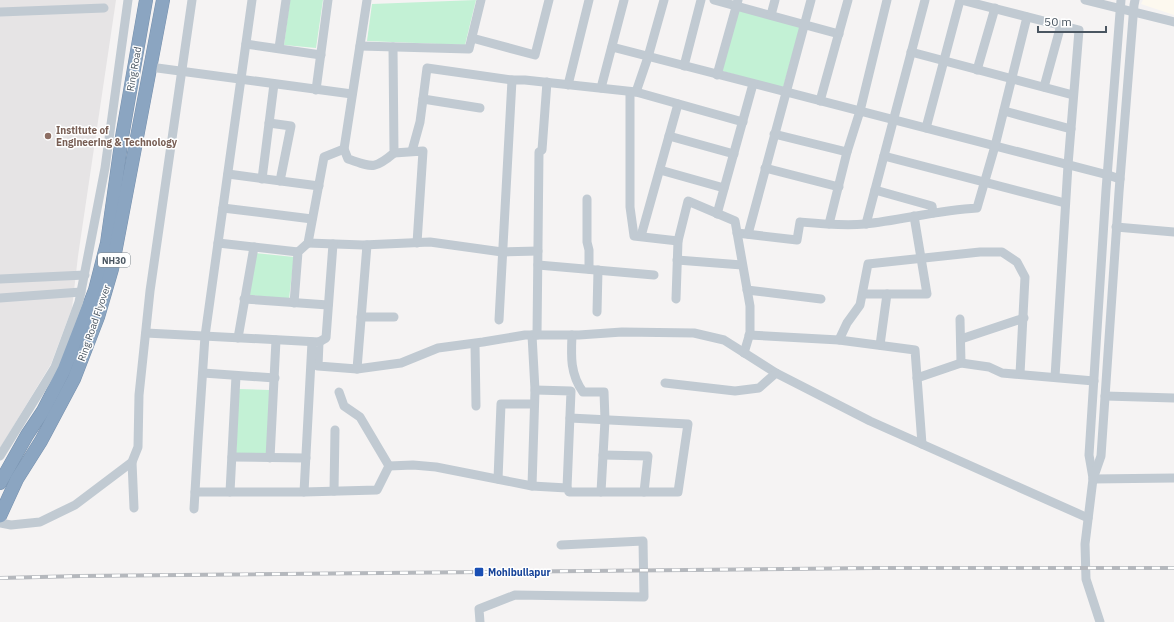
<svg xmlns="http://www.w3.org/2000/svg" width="1174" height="622" font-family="'IBM Plex Sans',sans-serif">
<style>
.commercial{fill:#fdf9ef}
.education{fill:#e6e4e5}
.green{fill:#c3f1d5}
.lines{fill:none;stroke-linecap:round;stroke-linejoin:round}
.highway-casing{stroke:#7690ad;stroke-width:14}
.minor{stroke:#c1cad2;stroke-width:9}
.highway{stroke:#8ba5c1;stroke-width:13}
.rail-casing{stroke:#b5b8bd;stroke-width:4}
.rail{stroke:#fff;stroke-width:2.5;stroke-dasharray:8;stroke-linecap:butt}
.education-dot{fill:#8d6e63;stroke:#fff;stroke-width:1.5}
.transit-dot{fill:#1a4fb4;stroke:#fff;stroke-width:1.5}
.labels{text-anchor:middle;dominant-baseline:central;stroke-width:3;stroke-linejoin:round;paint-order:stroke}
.shield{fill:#fff;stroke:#808990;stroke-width:1}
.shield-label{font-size:9px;font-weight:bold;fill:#4a5661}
.street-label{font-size:10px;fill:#4a5661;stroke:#fff}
.education-label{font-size:10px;font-weight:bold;fill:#785e54;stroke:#fff;text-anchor:start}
.transit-label{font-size:10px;font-weight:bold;fill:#164399;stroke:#fff;text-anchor:start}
</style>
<rect width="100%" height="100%" fill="#f5f3f3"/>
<path class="commercial" d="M1143,0H1174V15L1141,4Z"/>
<path class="education" d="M0,0H116L78,256L72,308L51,364L0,448Z"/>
<g class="green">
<path d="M290,0H323L316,48L284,45Z"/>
<path d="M476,0L465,45L367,41L372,4Z"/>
<path d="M739,10L800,27L783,88L722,71Z"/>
<path d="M255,253L294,257L289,299L248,295Z"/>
<path d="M239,389L270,390L267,454L236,453Z"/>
</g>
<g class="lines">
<defs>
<g id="highway">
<path d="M0,483L27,435L43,411L64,370L95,290L107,243L122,137L146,0"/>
<path d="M0,516L17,479L41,441L74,379L98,317L112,269L163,0"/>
</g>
</defs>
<use href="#highway" class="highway-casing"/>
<g class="minor">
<path d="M714,0L839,34"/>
<path d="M961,0L1079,30L1068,165L1055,377"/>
<path d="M1085,0L1174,22"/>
<path d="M0,12L104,8"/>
<path d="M771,15L775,0"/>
<path d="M472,38L535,55L549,0"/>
<path d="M246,44L321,55"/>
<path d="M360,46L469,49L481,0"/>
<path d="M612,47L1108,175L1120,179"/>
<path d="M279,48L286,0"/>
<path d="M911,52L1073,95"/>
<path d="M684,66L701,0"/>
<path d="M150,67L352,94"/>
<path d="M977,70L995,8"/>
<path d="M717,75L738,0"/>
<path d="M568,85L589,0"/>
<path d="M1044,87L1061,25"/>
<path d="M601,88L624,0"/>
<path d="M316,90L328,0"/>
<path d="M630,92V207L634,236L678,241"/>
<path d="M636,92L648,57L664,0"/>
<path d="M423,99L480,108"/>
<path d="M820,101L848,0"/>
<path d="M1004,111L1071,129"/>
<path d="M269,123L291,126L280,181"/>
<path d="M926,128L960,0"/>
<path d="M774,134L847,152"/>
<path d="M669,136L734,154"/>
<path d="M344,149L348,159C372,167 374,170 394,153L393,47"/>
<path d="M412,151L420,122L427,68L512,80H525L636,92L743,122"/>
<path d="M394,153L423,151L417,243"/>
<path d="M884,156L1065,203"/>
<path d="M765,168L839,187"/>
<path d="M660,170L724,188"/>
<path d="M228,174L319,186"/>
<path d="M262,179L274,84"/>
<path d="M875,190L932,206L933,213"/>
<path d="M587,199V242L589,250V269"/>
<path d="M223,208L312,219"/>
<path d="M717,214L753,84"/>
<path d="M829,224L847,152L860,111L887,0"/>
<path d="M866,224L925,0"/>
<path d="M1116,227L1174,232"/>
<path d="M737,233L797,240L800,222C822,224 843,226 865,224C902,220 939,210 977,208L995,146L1027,17"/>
<path d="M748,234L811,0"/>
<path d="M641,236L678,104"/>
<path d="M218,243L298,252"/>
<path d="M308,243L363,245L430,242L502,252L538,251"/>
<path d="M677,260L742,265"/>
<path d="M538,265L654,275"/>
<path d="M0,279L85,275"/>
<path d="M747,290L821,299"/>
<path d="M863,294H927L914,216"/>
<path d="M0,298L81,292"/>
<path d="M244,299L328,305"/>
<path d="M676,299L678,241L688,201L735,221L750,306V333L744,353"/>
<path d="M294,303L298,252L308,243L324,157L344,149L367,0"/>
<path d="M597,312L598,270"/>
<path d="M361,317H394"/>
<path d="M960,319L961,363"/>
<path d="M499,320L512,80"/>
<path d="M146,333L319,342L318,366L357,369L401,363L438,348L483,342L525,335H579L622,332L694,333L724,340L776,373L870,421L1088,518"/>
<path d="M532,335L535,390L532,486"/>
<path d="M537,335L539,152L542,150L547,82"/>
<path d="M572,335C571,356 570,374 583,392H604L605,420L601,492"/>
<path d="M749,335L839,340L915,350L922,444"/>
<path d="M238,338L254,247"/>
<path d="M961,339L1024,318"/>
<path d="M839,340L847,323L860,305L868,264L980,252H1002L1017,262L1025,277L1020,374"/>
<path d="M319,342L326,338L333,244"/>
<path d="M475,344L476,406"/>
<path d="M880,345L887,294"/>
<path d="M357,369L367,245"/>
<path d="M203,373L275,378"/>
<path d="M917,378L961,363L989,367L1002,373L1094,381"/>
<path d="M665,383L735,391L759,388L776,373"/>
<path d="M535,390L571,391L567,488"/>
<path d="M1105,396L1174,398"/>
<path d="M603,455L648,456L644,492"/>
<path d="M0,456L55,367L79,302L105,168L128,0"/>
<path d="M232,457L306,458"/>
<path d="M270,458L276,340"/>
<path d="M132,462L134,508"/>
<path d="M389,466L413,465L436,467L532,486L567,488L569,492H678L688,424L570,418"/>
<path d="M1093,478L1089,455L1106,190L1121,0"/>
<path d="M498,479L501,404H534"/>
<path d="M1093,479L1174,478"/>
<path d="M334,491L335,430"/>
<path d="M195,492H304L377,490L389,466L360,417L344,406L339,392"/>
<path d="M230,492L236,376"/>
<path d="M304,492L312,342"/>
<path d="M194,509L198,441L205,336L252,0"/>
<path d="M0,523L11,525L40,522L75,505L132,462L138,447L139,395L150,291L192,0"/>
<path d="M480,622L479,609L515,595L644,597L643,541L561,545"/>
<path d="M1100,622L1086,579L1085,544L1093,479L1101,456L1119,192L1134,5L1135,0"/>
</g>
<use href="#highway" class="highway"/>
<defs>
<path id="rail" d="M0,578L80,576L876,568H1174"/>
</defs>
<use href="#rail" class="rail-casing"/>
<use href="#rail" class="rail"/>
</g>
<circle class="education-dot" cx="48" cy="136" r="4"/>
<rect class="transit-dot" x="474" y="567" width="10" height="10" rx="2"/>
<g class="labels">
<rect class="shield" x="98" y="253" width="32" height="14" rx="3"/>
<g class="shield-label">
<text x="114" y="260">NH30</text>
</g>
<g class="street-label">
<text transform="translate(134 69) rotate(-80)">Ring Road</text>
<text transform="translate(94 323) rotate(-71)">Ring Road Flyover</text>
</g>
<g class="education-label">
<text x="56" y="130">Institute of<tspan x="56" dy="12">Engineering &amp; Technology</tspan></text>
</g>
<g class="transit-label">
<text x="488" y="572">Mohibullapur</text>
</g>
</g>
<path d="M1038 26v6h68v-6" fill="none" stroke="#4a5661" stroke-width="2"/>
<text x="1044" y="26" font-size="12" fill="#4a5661" stroke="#ffffff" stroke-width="3" paint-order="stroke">50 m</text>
</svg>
